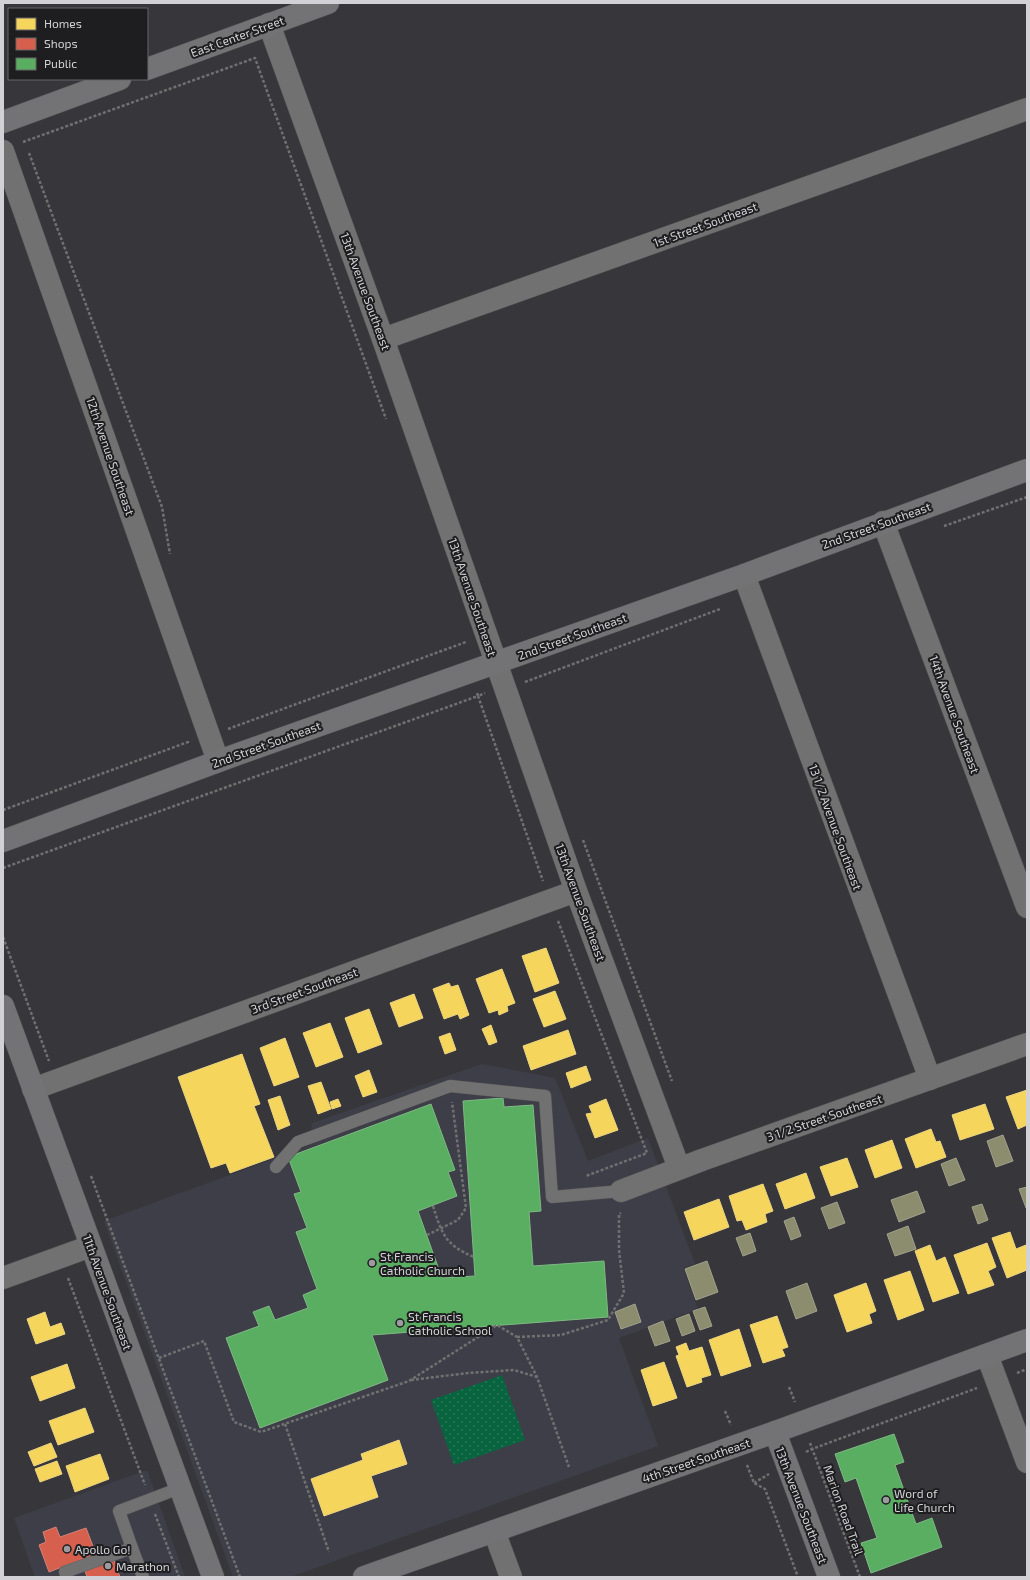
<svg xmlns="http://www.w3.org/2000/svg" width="1030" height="1580" font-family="'Exo 2',sans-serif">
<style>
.built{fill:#3e3e49}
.park{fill:url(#park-dots)}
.homes{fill:#f6d55c;stroke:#ebd481}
.shops{fill:#d6604d;stroke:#d58276}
.public{fill:#5aae61;stroke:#7eb984}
.industry{fill:#8c8c6e;stroke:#a1a18d}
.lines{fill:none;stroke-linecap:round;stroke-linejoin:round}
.lane-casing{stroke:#545456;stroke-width:13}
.street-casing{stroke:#545456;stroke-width:23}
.secondary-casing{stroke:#545456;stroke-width:23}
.path{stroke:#717071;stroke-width:2.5;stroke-dasharray:3 2;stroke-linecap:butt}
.lane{stroke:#727171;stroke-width:12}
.street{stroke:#727171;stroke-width:22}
.secondary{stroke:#737375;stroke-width:22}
.poi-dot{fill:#9c9ca0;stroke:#1e1e20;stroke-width:1.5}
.labels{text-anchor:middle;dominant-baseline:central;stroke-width:4;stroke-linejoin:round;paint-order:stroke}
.street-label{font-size:12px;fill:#d2d2d6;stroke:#1e1e20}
.poi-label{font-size:12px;fill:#d2d2d6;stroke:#1e1e20;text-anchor:start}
</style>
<defs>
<pattern id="park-dots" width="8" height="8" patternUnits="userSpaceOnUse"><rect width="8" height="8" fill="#08633f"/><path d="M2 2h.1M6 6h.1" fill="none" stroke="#2b785a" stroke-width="1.8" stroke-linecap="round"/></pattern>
</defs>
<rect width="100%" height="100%" fill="#37373b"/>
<g class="built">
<path d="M482,1064L555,1078L588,1161L648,1138L695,1264L683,1268L698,1309L619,1338L658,1446L290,1577H233L104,1221L309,1146L312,1123Z"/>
<path d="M147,1470L185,1577H35L14,1518Z"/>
</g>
<path class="park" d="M502,1375L525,1440L454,1465L431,1400Z"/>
<g class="homes">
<path d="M546,948L559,983L535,992L522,956Z"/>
<path d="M502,969L515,1003L507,1006L508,1011L499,1015L498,1010L489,1013L476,979Z"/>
<path d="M449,983L451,987L458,985L469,1015L460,1019L458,1014L444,1019L433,989Z"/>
<path d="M555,991L566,1019L544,1027L533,999Z"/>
<path d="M414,994L423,1018L399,1027L390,1003Z"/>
<path d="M369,1009L382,1044L358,1053L345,1018Z"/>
<path d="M330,1023L343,1057L316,1067L303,1033Z"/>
<path d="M491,1025L497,1042L489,1045L482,1029Z"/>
<path d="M568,1030L576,1054L531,1070L523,1046Z"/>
<path d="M450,1033L456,1050L445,1054L439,1037Z"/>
<path d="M285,1038L299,1077L274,1086L260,1048Z"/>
<path d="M242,1054L260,1104L254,1106L274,1157L230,1173L226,1163L211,1168L178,1077Z"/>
<path d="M586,1066L591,1080L571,1088L566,1073Z"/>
<path d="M369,1070L377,1092L363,1097L355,1076Z"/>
<path d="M321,1082L331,1109L318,1114L308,1086Z"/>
<path d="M1027,1090V1125L1018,1129L1006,1097Z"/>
<path d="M280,1096L290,1125L278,1130L268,1100Z"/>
<path d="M338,1099L341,1106L332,1109L330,1102Z"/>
<path d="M606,1099L618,1130L595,1138L586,1114L592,1113L589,1106Z"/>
<path d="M985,1104L994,1129L960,1140L952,1115Z"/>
<path d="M931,1129L936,1142L940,1141L946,1157L916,1168L905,1139Z"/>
<path d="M892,1140L902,1168L875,1178L865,1150Z"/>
<path d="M847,1158L858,1187L831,1196L820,1167Z"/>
<path d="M806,1173L815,1198L785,1209L776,1184Z"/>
<path d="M763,1184L773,1211L765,1214L767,1222L746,1230L742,1220L737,1221L729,1196Z"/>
<path d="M719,1199L729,1227L694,1240L684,1212Z"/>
<path d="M1010,1232L1016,1249L1026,1245L1027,1270L1007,1278L992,1238Z"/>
<path d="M987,1243L996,1267L988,1271L994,1285L968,1294L954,1255Z"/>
<path d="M930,1245L936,1261L945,1257L959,1293L933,1302L915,1251Z"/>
<path d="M910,1271L924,1310L898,1320L884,1280Z"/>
<path d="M866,1283L876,1311L869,1314L872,1323L847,1332L834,1295Z"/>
<path d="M45,1312L50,1327L61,1323L65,1334L36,1344L27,1319Z"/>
<path d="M777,1316L788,1347L782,1349L785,1356L763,1363L750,1325Z"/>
<path d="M739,1329L751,1366L721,1376L709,1340Z"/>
<path d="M686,1343L689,1351L702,1347L711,1375L701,1378L702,1382L687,1387L676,1356L679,1355L676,1347Z"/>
<path d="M664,1362L677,1398L653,1406L641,1370Z"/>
<path d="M67,1364L75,1388L40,1401L31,1377Z"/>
<path d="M85,1408L94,1432L58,1445L49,1421Z"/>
<path d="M399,1440L407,1464L371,1476L378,1497L324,1516L311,1479L363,1460L361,1454Z"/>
<path d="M51,1443L57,1457L34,1466L28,1452Z"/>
<path d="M100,1454L109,1479L75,1492L66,1466Z"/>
<path d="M57,1461L62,1474L40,1482L35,1469Z"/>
</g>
<g class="shops">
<path d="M56,1527L60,1537L86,1528L96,1554L49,1572L39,1545L46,1542L43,1532Z"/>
<path d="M114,1560L120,1577H87L85,1571Z"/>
</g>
<g class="public">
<path d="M503,1098L504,1107L533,1105L541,1211L529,1212L533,1266L604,1261L608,1317L372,1335L388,1380L260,1428L226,1338L259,1326L253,1312L269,1306L275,1320L308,1308L303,1295L317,1289L296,1232L307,1228L294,1194L301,1192L288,1157L431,1104L455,1170L448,1172L457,1196L418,1211L442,1278L475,1276L463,1101Z"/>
<path d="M894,1434L904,1462L895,1465L916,1524L932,1518L942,1547L871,1573L861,1543L877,1538L856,1478L845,1482L835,1454Z"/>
</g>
<g class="industry">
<path d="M1003,1135L1013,1161L996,1167L987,1141Z"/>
<path d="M956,1158L965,1180L949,1186L941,1164Z"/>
<path d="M1027,1187V1208H1026L1019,1189Z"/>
<path d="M917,1191L925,1212L899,1222L891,1200Z"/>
<path d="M837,1202L845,1223L829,1229L821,1208Z"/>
<path d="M982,1204L988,1220L978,1224L972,1207Z"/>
<path d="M794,1217L801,1236L791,1240L784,1221Z"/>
<path d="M908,1226L916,1249L895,1256L887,1234Z"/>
<path d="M750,1233L756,1251L743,1256L736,1238Z"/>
<path d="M707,1261L718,1292L696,1300L685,1269Z"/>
<path d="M807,1283L817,1311L796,1319L786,1291Z"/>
<path d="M635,1304L641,1322L621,1329L615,1312Z"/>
<path d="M705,1307L712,1326L700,1330L693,1311Z"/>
<path d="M689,1314L695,1331L682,1336L676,1319Z"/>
<path d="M663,1321L670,1341L655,1346L648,1327Z"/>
</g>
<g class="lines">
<defs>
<g id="lane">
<path d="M276,1167L298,1142L450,1086L545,1096L552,1197L621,1191"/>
<path d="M132,1548L143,1577"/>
<path d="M67,1577L65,1572L132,1548L119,1511L180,1488"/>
</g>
<g id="street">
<path d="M269,24L383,339L576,891L679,1168"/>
<path d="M3,151L218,761"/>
<path d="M383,339L1027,109"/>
<path d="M883,522L1027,907"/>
<path d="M744,575L930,1079"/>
<path d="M33,1089L576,891"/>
<path d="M621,1191L702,1160L1027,1044"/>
<path d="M3,1278L91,1246"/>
<path d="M987,1355L1027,1462"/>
<path d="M494,1531L511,1577"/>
</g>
<g id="secondary">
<path d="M147,69L328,3"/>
<path d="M3,122L120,79"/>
<path d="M3,841L238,754L744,575L1027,470"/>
<path d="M3,1006L213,1577"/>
<path d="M775,1432L829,1577"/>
<path d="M364,1577L775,1432L1027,1340"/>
</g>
</defs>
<use href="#lane" class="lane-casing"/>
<use href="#street" class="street-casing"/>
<use href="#secondary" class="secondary-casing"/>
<g class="path">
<path d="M23,142L255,58L386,419"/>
<path d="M29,153L162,507L170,554"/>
<path d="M944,526L1027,497"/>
<path d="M525,682L720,609"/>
<path d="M477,693L478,696L485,693"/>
<path d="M228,729L466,642"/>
<path d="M3,810L188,742V741"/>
<path d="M583,840L672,1081"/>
<path d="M3,868L478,696L543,881"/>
<path d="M558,921L647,1153L586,1176"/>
<path d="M3,937L49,1061"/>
<path d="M91,1176L240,1577"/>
<path d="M433,1206C442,1234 445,1245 474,1257"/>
<path d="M427,1235L458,1220L466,1208L452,1102"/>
<path d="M68,1278L145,1485"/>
<path d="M517,1337L561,1335L608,1320L624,1293L619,1250V1214L621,1213"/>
<path d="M159,1358L204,1341L234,1422L261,1432L409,1381L497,1325L517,1337L537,1377L569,1467"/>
<path d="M1017,1373L1027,1369"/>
<path d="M411,1380L468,1373L514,1370L537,1377"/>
<path d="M789,1387L795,1402"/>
<path d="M725,1411L731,1425"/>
<path d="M285,1424L329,1552"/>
<path d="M810,1443L860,1577"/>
<path d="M806,1452L812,1449L977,1388"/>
<path d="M747,1465L754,1483L765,1489L798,1577"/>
<path d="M754,1483L769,1474"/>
<path d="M155,1514L179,1577"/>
</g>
<use href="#lane" class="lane"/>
<use href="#street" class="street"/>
<use href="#secondary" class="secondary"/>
</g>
<g class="poi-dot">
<circle cx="372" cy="1263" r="4"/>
<circle cx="400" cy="1323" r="4"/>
<circle cx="886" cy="1500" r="4"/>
<circle cx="67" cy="1549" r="4"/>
<circle cx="108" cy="1566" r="4"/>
</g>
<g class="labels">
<g class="street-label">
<text transform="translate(237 36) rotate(-20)">East Center Street</text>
<text transform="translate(705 224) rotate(-20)">1st Street Southeast</text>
<text transform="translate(366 291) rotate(70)">13th Avenue Southeast</text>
<text transform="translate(111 456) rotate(71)">12th Avenue Southeast</text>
<text transform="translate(876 525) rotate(-20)">2nd Street Southeast</text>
<text transform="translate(473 597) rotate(71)">13th Avenue Southeast</text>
<text transform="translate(572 636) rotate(-20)">2nd Street Southeast</text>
<text transform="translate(955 714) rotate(70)">14th Avenue Southeast</text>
<text transform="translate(266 744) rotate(-20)">2nd Street Southeast</text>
<text transform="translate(836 827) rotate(70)">13 1/2 Avenue Southeast</text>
<text transform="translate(581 902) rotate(70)">13th Avenue Southeast</text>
<text transform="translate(304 990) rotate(-20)">3rd Street Southeast</text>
<text transform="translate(824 1117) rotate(-19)">3 1/2 Street Southeast</text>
<text transform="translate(108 1292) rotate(70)">11th Avenue Southeast</text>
<text transform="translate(696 1460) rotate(-19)">4th Street Southeast</text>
<text transform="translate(802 1505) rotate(69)">13th Avenue Southeast</text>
<text transform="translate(844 1510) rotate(70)">Marion Road Trail</text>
</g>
<g class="poi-label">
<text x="380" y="1256">St Francis<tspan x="380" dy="14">Catholic Church</tspan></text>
<text x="408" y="1316">St Francis<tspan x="408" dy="14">Catholic School</tspan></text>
<text x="894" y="1493">Word of<tspan x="894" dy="14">Life Church</tspan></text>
<text x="75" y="1549">Apollo Go!</text>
<text x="116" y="1566">Marathon</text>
</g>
</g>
<rect width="1030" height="1580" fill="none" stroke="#d2d2d6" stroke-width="8"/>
<rect x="8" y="8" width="140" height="72" fill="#1e1e20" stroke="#666669"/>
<rect x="16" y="18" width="20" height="12" fill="#f6d55c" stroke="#666669"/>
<text x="44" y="28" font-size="12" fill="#d2d2d6">Homes</text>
<rect x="16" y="38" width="20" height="12" fill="#d6604d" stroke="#666669"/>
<text x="44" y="48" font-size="12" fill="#d2d2d6">Shops</text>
<rect x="16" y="58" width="20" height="12" fill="#5aae61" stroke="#666669"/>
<text x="44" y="68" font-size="12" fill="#d2d2d6">Public</text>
</svg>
